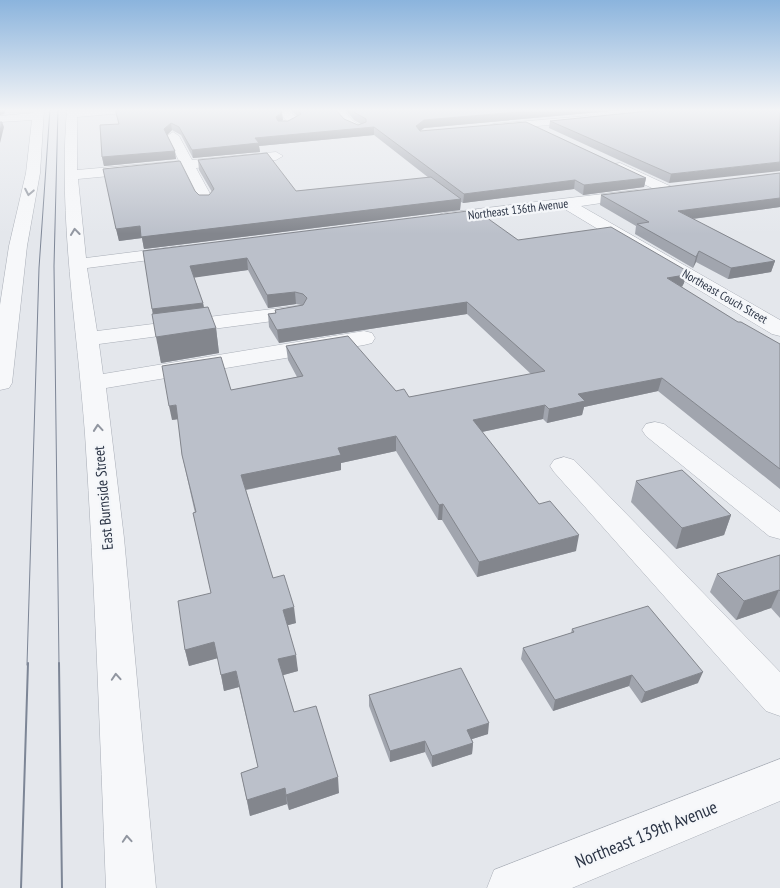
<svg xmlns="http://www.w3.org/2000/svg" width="780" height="888" font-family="'PT Sans Narrow',sans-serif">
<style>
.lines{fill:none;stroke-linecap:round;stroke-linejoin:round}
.minor-casing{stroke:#a9aeb7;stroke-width:1}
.minor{fill:#f7f8fa;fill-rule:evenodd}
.tram-far1{stroke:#7d8696;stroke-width:1}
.tram{stroke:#7d8696;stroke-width:2}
.wall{fill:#a1a5ae}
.shaded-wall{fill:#83868d}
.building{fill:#bbc0ca;stroke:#83868d}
.oneway{stroke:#9196a0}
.labels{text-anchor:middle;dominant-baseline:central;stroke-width:4.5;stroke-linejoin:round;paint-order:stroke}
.far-street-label{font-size:12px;fill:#2b3445;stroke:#f4f6f9}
.street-label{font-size:15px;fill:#2b3445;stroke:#f4f6f9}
.near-street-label{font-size:18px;fill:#2b3445;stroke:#f4f6f9}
</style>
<rect width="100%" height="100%" fill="#e4e7ec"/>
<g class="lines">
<defs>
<g id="minor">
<path d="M34,109H44L40,173L27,246L12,383L9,388L0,390V305L9,246L26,173L32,120L0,122V116L33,113Z"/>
<path d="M67,109H141L136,112L77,117V170L179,161L167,136L173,132L179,136L192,160L276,152L283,156L276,160L196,168L214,201L211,204H201L198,201L183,169L78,179L86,258L181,246L187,247L190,251L187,255L181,256L87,268L97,331L296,306L303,308L306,312L303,316L296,318L99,344L103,374L364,331L372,333L375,338L372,343L364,345L106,388L124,538L156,888H106C100,737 95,585 85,434C77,325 58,218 67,109Z"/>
<path d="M275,109H287L300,121L288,127H280L278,125L286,120Z"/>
<path d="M331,109H342L353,121L365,128L359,131L345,125Z"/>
<path d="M588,116L592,117L594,119L592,121L493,130L487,127L493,124Z"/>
<path d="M620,163L672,187L674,190L672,193H662L615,170L613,167L615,164Z"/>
<path d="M637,190L642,191L644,194L642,197L581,206L780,320V336L772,334L563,208L444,223L438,221L436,218L438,215L444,213Z"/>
<path d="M655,422L664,424L780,512V539L769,536L646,436L642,430L646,424Z"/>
<path d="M564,457L574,460L780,672V716L766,711L554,472L550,466L554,460Z"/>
<path d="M780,759V801L572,888H487L494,870Z"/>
</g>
</defs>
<use href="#minor" class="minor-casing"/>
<use href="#minor" class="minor"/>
<g class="tram-far1">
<path d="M58,109L54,266L59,665"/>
<path d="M27,665L39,268L50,109"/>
</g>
<g class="tram">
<path d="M59,663L62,888"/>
<path d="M21,888L28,663"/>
</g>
</g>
<g class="wall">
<path d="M115,109L283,120L281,121H288L297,116L290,109H335L344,119L358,125L361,124L354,120L345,109H633L424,128L420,131L646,178L644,187L583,195L574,189L463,203L461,202L460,210L144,249L142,238L119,241L103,169L195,191L199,195H209L212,192L199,170L198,160L296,191L429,178L374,135L259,146L260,152L193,158L181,135L172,130L167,135L176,159L104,166L102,157L119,124Z"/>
<path d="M780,109L669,183L549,128L550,121Z"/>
<path d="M780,173V207L693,219L775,261L771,272L728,279L696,262L693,268L635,234L636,226L600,205L601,195Z"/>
<path d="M518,240L684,283L681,287L738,322L780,344V489L658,391L584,407L582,415L547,423L543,419L482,432L576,551L477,577L442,520H438L396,451L341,463V470L246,490L273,578L296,623L288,625L298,671L283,675L294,712L339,793L289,810L287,804L250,816L241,773L258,767L239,687L224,691L218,658L189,666L185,650L211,593L193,513H195L182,455L178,419L172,420L231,390L297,377L288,360L286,346L396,391L409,397L531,374L467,314L279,343L269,327L268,314L275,313V310L301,305L296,304L268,308L248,270L194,277L203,303L204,307L216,328L219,353L161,363L143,251Z"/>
<path d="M636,481L731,515L724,535L676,549L631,502Z"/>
<path d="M780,555V618L771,608L736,620L710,592L717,574Z"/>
<path d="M572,629L698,683L641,703L629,686L553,711L521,659L523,648L571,633Z"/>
<path d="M369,695L488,734L472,739L473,743L472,754L432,767L425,752L390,762L369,706Z"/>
</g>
<g class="shaded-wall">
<path d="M0,109H6L4,114L0,115Z"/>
<path d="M553,109H633L424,128L416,134V126L424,120Z"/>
<path d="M282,112L283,120L276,125V117Z"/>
<path d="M2,122L4,127L0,143V131Z"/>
<path d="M171,123L172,130L165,137L164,129Z"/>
<path d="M374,127V135L259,146L260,152L193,158L192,150L255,138Z"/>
<path d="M175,151L176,159L104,166L102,157Z"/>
<path d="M780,162V171L669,183L671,174Z"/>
<path d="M646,178L644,187L583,195L584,185Z"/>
<path d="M575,180L574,189L463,203L464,194Z"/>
<path d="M780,198V207L676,221L678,211Z"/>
<path d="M461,199L460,210L144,249L142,238L119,241L116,229L140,226Z"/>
<path d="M699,251L696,262L693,268L696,257Z"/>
<path d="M247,258L248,270L192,278L190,266Z"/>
<path d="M775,261L771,272L728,279L731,268Z"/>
<path d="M687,271L684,283L682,287L667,278Z"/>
<path d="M295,292L296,304L268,308L267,295Z"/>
<path d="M467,302V314L279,343L277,330Z"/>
<path d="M203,303L205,315L154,322L152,309Z"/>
<path d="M216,328L219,353L161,363L156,337Z"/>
<path d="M662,378L658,391L584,407L582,415L547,423L549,409L578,394Z"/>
<path d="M176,405L179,419L172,420L169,406Z"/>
<path d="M545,405L543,419L472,434L473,420Z"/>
<path d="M396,436V451L341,463V470L244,490L241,475L338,448Z"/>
<path d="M443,504L442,520H438L439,505Z"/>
<path d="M731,515L724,535L676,549L682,528Z"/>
<path d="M579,535L576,551L477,577L479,562Z"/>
<path d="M779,590L771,608L736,620L744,601Z"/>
<path d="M294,607L296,623L285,626L283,610Z"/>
<path d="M214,642L218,658L189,666L185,650Z"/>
<path d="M296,655L298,671L280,676L278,659Z"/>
<path d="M236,671L239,687L224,691L221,675Z"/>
<path d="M703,672L698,683L641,703L645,692Z"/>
<path d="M632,675L629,686L553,711L555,700Z"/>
<path d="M489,723L488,734L466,741L467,730Z"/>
<path d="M425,741V752L390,762V751Z"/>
<path d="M473,743L472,754L432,767V756Z"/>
<path d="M338,777L339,793L289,810L286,795Z"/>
<path d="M285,788L287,804L250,816L247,800Z"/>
</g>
<g class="building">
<path d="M115,109H279L282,112L276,117L278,121H288L301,114L297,109H335L344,119L358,125L366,122V119L354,112L351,109H553L424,120L416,126L420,131L526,122L646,178L584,185L575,180L464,194L374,127L255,138L259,143L192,150L179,127L171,123L164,129L175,151L102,157L100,125L119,124Z"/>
<path d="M669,109H780V162L671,174L550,121Z"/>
<path d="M0,122H2L0,131Z"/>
<path d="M267,153L296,191L431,177L461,199L141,237L140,226L116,229L103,169L180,161L195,191L199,195H209L214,189L198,160Z"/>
<path d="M780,173V198L678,211L775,261L731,268L699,251L696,257L637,224L649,222L601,195Z"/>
<path d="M476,210L518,240L611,227L687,271L685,275L667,278L738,322H741L780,344V469L662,378L578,394L585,401L549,409L545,405L473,420L539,504L550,501L579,535L479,562L443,504L439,505L396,436L338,448L341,455L241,475L273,578L284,575L294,607L283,610L296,655L278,659L294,712L316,706L338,777L286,795L285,788L247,800L241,773L258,767L236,671L221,675L214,642L185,650L178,601L211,593L193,513L196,512L182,455L176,405L169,406L162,366L221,357L231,390L303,376L286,346L348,336L396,391L404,389L409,397L545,371L467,302L277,330L268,314L276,313L275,310L303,305L307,298L303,294L295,292L267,295L247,258L190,266L203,303L152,309L143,251Z"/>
<path d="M208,307L216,328L156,337L152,314Z"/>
<path d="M682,470L731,515L682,528L636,481Z"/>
<path d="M780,555V591L779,590L744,601L717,574Z"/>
<path d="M648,606L703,672L645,692L632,675L555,700L523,648L574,632L572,629Z"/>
<path d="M461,668L489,723L467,730L473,743L432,756L425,741L390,751L369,695Z"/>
</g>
<defs><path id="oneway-chevron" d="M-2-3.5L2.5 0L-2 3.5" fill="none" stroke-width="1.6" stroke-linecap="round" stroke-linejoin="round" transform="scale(1.25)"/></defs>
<g class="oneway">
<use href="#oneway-chevron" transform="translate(29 192) rotate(101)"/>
<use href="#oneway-chevron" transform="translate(75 232) rotate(-96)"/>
<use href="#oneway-chevron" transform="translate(98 428) rotate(-95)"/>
<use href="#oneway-chevron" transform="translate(116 677) rotate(-94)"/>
<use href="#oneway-chevron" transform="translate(127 839) rotate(-94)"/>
</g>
<linearGradient id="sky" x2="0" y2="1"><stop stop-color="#8bb4dd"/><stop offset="0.47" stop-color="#f3f4f6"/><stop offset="1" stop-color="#f3f4f6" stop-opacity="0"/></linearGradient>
<rect width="780" height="234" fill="url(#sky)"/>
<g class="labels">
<g class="far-street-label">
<text transform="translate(518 209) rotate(-7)">Northeast 136th Avenue</text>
<text transform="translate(725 296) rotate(30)">Northeast Couch Street</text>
</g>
<g class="street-label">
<text transform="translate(103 498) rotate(-95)">East Burnside Street</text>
</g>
<g class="near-street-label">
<text transform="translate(646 834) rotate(-22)">Northeast 139th Avenue</text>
</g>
</g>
</svg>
